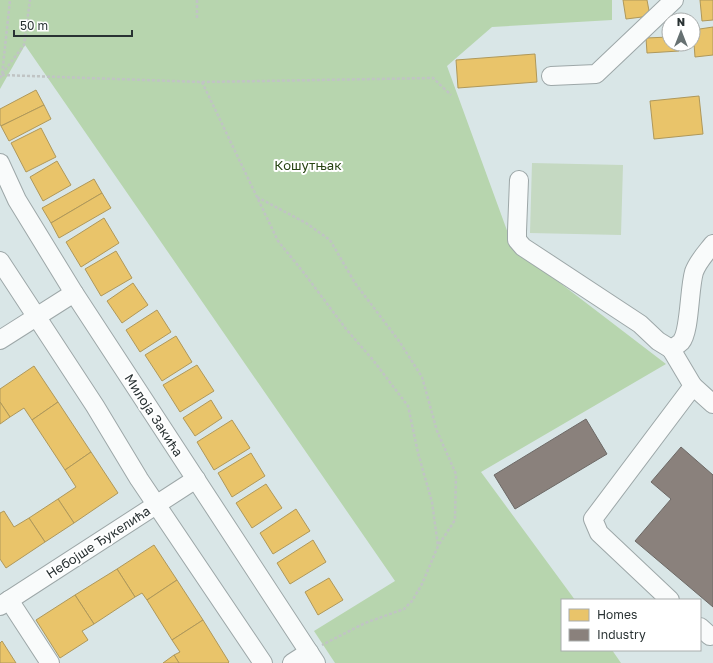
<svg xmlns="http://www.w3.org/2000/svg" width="713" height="663" font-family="'Golos Text',sans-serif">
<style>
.green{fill:#c5d9c2}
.forest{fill:#b7d5ae}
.homes{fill:#e9c46a;stroke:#af985a}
.industry{fill:#8a817c;stroke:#6d6966}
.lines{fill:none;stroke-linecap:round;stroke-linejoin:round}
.minor-casing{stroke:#9da7a8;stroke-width:20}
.path{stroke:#c0c4c4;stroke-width:2.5;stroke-dasharray:3 2;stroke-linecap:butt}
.minor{stroke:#f9fbfb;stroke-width:18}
.labels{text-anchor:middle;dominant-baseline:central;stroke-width:4;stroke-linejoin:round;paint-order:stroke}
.park-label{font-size:13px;fill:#284413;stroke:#fff}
.street-label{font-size:13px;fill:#293233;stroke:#fff}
</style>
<rect width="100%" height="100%" fill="#d9e6e7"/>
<path class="green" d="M532,163L623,165L621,235L530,233Z"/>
<path class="forest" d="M0,0H612V20L492,27L447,66L513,247L666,364L481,472L575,600H562V650H612L621,663H335L314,631L395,581L25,45L0,89Z"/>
<g class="homes">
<path d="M623,0H647L650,16L626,19Z"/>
<path d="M700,0H713V20L702,21Z"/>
<path d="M713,27V55L695,57L693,30Z"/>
<path d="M669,37V44H679V51L647,53L646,38Z"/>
<path d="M535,54L537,82L458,88L456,60Z"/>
<path d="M36,90L44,105L1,126L0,124V109Z"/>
<path d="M699,96L703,134L654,139L650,101Z"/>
<path d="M44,105L51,119L9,141L1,126Z"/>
<path d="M41,128L56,157L26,172L11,143Z"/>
<path d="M57,161L71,185L43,201L30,177Z"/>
<path d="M94,179L102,193L51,223L42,208Z"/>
<path d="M102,193L111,208L59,238L51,223Z"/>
<path d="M104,218L119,243L81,267L66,242Z"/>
<path d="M116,251L132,278L101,296L85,269Z"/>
<path d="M133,283L148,305L122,323L107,301Z"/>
<path d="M157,310L171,332L140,352L126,330Z"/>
<path d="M176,336L192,362L162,381L145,355Z"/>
<path d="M197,365L214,391L180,412L163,385Z"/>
<path d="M34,366L58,402L32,420L24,408L10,417L0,402V389Z"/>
<path d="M211,400L222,418L195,436L183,418Z"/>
<path d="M0,402L10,417L0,424Z"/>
<path d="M58,402L91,452L65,470L32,420Z"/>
<path d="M232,420L250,448L214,470L197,442Z"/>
<path d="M91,452L118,493L74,523L58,499L76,487L65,470Z"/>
<path d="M251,453L265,476L232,497L218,473Z"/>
<path d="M266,484L282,508L252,528L236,503Z"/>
<path d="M58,499L74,523L45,542L29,518Z"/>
<path d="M296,509L310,531L273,554L260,533Z"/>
<path d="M4,511L14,527L29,518L45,542L6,568L0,559V513Z"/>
<path d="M313,540L326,562L290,584L277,563Z"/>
<path d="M154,545L177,580L147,600L142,593L135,597L117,569Z"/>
<path d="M117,569L135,597L94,624L75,595Z"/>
<path d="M329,578L343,600L318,615L305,592Z"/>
<path d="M177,580L203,620L172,640L147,600Z"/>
<path d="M75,595L94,624L82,631L88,640L60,658L36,620Z"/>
<path d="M203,620L229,662L228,663H179L174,655L180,652L172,640Z"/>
<path d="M2,641L16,663H0V643Z"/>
<path d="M174,655L179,663H163Z"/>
</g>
<g class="industry">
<path d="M586,419L607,454L515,509L494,475Z"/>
<path d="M681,447L713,475V607L635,541L671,499L651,482Z"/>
</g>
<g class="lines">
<defs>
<g id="minor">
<path d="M551,76L596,74L674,0"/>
<path d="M0,163L17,200L74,293L316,663"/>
<path d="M519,180L517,231V240L523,247L640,324L658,341L671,349C674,347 678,345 681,342C690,332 689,289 694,272C698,261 706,253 713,244"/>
<path d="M0,261L95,406L139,479L263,663"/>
<path d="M0,340L74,293"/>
<path d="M671,349L693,386"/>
<path d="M9,600L50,663"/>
<path d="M670,600L599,533L593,519L693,386L713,404"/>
<path d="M0,606L196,479"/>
<path d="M700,627L710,636"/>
<path d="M292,663L309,652"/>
</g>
</defs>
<use href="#minor" class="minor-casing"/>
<g class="path">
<path d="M197,18V0"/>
<path d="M2,74L24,45L30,0"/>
<path d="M2,75L202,82L433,78L451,95"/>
<path d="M0,78L2,75L10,0"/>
<path d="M202,82L278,241L304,273L346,329L373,360L408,406L418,453L432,502L438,546L422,584L412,601L404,609L365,623L322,645"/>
<path d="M257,197L306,223L330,240L355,283L399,341L422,377L437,431L456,474L455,520L438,546"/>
</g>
<use href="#minor" class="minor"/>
</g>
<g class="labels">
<g class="park-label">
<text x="308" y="165">Кошутњак</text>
</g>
<g class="street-label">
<text transform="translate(154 415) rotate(57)">Милоја Закића</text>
<text transform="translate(98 542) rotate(-33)">Небојше Ђукелића</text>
</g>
</g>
<rect x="561" y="599" width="140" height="52" fill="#ffffff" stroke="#a9adad"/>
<rect x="569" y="609" width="20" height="12" fill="#e9c46a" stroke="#a9adad"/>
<text x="597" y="619" font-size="12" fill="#293233">Homes</text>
<rect x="569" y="629" width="20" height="12" fill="#8a817c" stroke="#a9adad"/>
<text x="597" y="639" font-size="12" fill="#293233">Industry</text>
<g transform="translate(681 32)"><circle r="19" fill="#ffffff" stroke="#a9adad"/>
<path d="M0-3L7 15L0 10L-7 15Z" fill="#677172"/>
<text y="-6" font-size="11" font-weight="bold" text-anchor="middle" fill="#293233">N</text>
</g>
<path d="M14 30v6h118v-6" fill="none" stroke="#293233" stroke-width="2"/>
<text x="20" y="30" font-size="12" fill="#293233" stroke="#ffffff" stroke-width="3" paint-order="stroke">50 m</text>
</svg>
